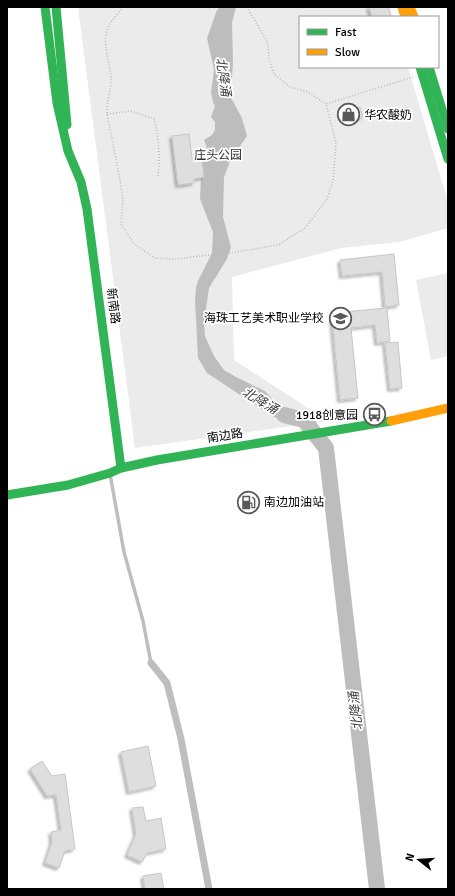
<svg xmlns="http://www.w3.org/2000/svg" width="455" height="896" font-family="Signika,'Noto Sans SC',sans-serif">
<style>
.green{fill:#ebebeb}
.water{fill:#bdbdbd}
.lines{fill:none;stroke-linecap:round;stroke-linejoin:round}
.river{stroke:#bdbdbd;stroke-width:16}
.building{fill:#dedede;stroke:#c6c6c6;filter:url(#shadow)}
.path{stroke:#b9b9b9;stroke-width:1.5;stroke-dasharray:1 2;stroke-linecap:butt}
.lane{stroke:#bebebe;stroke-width:3.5}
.street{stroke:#bebebe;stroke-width:7}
.fast{stroke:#30b455;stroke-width:9}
.slow{stroke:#ff9f0a;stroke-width:9}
.labels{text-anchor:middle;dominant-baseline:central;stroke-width:3.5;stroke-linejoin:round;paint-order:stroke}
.poi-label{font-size:12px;fill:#000;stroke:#fff;text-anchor:start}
.park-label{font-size:12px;fill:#313131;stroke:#fff}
.street-label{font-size:12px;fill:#000;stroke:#fff}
.water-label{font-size:13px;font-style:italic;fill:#424242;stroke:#fff}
</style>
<defs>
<filter id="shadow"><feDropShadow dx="-2.5" dy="2.5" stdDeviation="1" flood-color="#0004"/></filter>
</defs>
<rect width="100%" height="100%" fill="#fff"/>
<g class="green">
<path d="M78,7H390L393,17H300V67H408L448,202V228L399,242L341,248L232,277L234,360L328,421L135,448Z"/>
<path d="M448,273V356L431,360L416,280Z"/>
</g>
<path class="water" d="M220,7H236L232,23L233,63L232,77L229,85L230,96L242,118L247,136L231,159L224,177L223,217L231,247L227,259L209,288L204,322L205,336L214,356L224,370L236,377L265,391L284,413L304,420L301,421H287L272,416L207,373L198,358L195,300L196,288L198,281L212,253L213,232L200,199L202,153L207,148L204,140L212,135L215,130V122L211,117L215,106L213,102L211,93L214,70L207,38L217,10Z"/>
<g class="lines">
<path class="river" d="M284,415L304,420L326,448L377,889"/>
</g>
<g class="building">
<path d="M369,7H388L391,17H372Z"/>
<path d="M360,107L363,117L347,122L344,112Z"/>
<path d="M189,134L192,159L202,158L204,177L194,179V183L178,185L172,136Z"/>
<path d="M394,254L399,305L385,307L382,272L342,276L340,260Z"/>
<path d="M387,308L390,341L377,343L375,325L351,328L358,398L340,400L332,319L344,318L343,312Z"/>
<path d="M398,342L402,388L390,389L385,343Z"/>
<path d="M148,746L156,786L129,792L121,752Z"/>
<path d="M42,761L52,776L65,774L75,849L65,851L59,868L45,863L52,842L51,832L61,830L56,795L47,796L30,769Z"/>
<path d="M143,807L146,821L161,818L166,849L147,853L142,862L127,855L136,834L132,808Z"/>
<path d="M161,873L164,889H145L143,876Z"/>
</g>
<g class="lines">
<g class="path">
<path d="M123,7C118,14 110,21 107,30C102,46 111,64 111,80C111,92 106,102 107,114L119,174L123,199L121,224L134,244L155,258L175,259L236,252L278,245L305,228L327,199L333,181L336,143L326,104"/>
<path d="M247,7L268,43L269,59L274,74L290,87L308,92L326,104L413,77"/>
<path d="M107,114L131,111L154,119C159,138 160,156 158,176"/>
</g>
<path class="lane" d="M110,474L124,552L143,621L151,663"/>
<path class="street" d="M151,663L167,683L181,739L209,889"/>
<g class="fast">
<path d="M45,7L57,103L68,151L81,182L87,209L121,468"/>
<path d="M56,7L67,125"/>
<path d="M420,67L448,159"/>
<path d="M429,67L448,129"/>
<path d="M7,495L68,485L110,473L121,468L157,460L391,421"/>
</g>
<g class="slow">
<path d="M402,7L405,17"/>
<path d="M410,7L414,17"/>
<path d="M391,421L448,408"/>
</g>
</g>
<defs>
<symbol id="shop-ring" viewBox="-11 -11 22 22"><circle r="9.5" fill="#fff" stroke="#595959" stroke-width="1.5"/><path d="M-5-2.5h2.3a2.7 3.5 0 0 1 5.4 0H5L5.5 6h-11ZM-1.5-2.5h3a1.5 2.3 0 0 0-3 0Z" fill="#595959"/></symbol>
<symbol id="school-ring" viewBox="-11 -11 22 22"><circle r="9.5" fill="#fff" stroke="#595959" stroke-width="1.5"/><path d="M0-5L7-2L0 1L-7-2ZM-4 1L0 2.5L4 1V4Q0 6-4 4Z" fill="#595959"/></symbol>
<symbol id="bus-ring" viewBox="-11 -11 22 22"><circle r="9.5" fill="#fff" stroke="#595959" stroke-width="1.5"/><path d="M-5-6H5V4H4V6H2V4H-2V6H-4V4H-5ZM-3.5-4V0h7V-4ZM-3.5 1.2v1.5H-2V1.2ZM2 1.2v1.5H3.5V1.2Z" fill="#595959"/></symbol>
<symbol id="fuel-ring" viewBox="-11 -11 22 22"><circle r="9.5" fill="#fff" stroke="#595959" stroke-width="1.5"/><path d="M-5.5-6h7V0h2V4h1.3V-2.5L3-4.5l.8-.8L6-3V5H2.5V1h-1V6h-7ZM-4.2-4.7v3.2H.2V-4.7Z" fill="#595959"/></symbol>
</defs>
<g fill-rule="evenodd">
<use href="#shop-ring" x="336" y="102" width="25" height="25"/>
<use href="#school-ring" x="328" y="306" width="25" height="25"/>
<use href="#bus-ring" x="362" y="402" width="25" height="25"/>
<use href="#fuel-ring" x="236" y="490" width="25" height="25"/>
</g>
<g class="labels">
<g class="poi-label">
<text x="364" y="115">华农酸奶</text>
<text x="324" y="318" text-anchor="end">海珠工艺美术职业学校</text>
<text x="358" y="415" text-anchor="end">1918创意园</text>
<text x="264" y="502">南边加油站</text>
</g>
<g class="park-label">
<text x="218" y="155">庄头公园</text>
</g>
<g class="street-label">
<text transform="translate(113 306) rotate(83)">新南路</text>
<text transform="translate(225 436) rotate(-9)">南边路</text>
</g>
<g class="water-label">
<text transform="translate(223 77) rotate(82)">北降涌</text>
<text transform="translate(260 401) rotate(31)">北降涌</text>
<text transform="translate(356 711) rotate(-97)">北降涌</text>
</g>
</g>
<rect width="455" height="896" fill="none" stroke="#000000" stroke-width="16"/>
<rect x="299" y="16" width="140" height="52" fill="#ffffff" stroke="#999999"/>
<rect x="307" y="29" width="20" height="6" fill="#30b455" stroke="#999999"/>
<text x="335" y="36" font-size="12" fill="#000000">Fast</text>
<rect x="307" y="49" width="20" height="6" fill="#ff9f0a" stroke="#999999"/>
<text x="335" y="56" font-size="12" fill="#000000">Slow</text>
<g transform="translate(419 860) rotate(287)" stroke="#ffffff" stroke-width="3" paint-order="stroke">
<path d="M0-3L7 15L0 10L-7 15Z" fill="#000000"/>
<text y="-6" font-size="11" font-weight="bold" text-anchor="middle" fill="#000000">N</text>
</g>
</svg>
